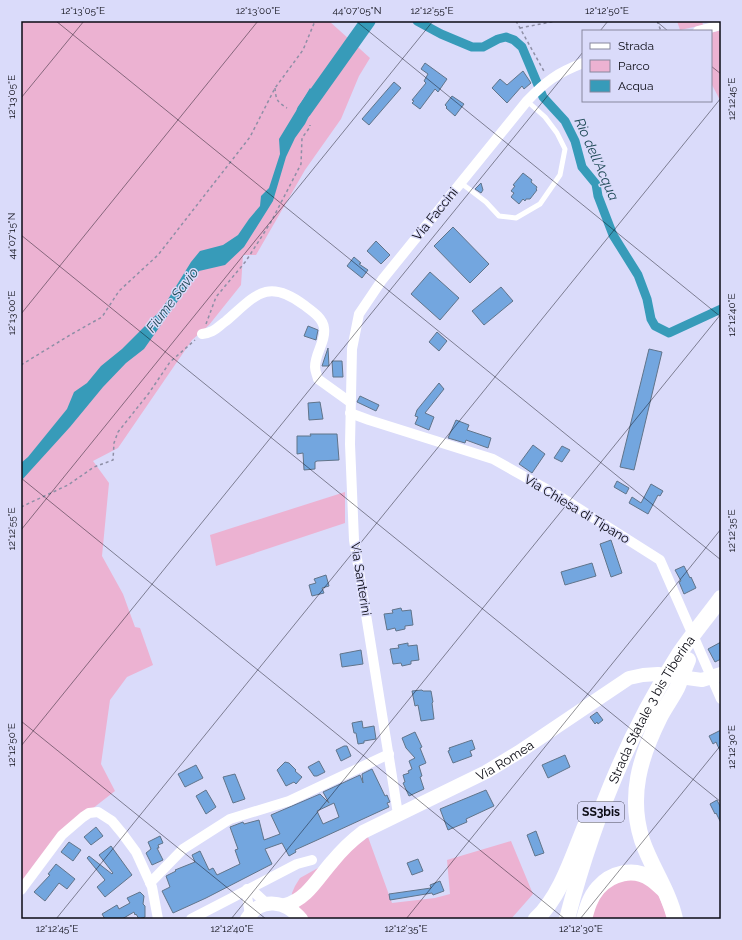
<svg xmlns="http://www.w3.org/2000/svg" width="742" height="940" font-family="Raleway,sans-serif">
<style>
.green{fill:#ecb2d2}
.water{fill:#379bb9}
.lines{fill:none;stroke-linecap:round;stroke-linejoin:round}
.canal{stroke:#379bb9;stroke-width:9}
.river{stroke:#379bb9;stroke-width:15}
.building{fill:#73a6df;stroke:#61748a;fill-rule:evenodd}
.path{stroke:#8e8fa6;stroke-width:1.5;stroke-dasharray:3 3;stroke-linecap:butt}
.service{stroke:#fff;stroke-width:5}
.minor{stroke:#fff;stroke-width:10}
.secondary{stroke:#fff;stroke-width:14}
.trunk{stroke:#fff;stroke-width:16}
.ticks{fill:none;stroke:#0b0b14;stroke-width:1;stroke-opacity:0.45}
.labels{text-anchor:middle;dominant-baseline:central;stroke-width:3;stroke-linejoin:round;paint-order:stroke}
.shield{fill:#dadbfa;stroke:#494959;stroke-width:1}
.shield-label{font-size:12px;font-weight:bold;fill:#0b0b14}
.street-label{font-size:13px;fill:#0b0b14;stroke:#dadbfa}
.water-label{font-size:14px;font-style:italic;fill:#1e4956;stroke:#dadbfa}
.neatline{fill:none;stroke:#0b0b14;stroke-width:1.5}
.ticks-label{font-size:10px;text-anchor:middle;fill:#0b0b14}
</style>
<rect width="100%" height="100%" fill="#dadbfa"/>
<g class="green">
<path d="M21,21H329L370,58L359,76L341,119L305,170L256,255H243L241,285L209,325L192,340L118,448L93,461L109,483L102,556L123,594L135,627L140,628L153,665L127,677L110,700L101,764L115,791L60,834L21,884Z"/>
<path d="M677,21H702L703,25L680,30Z"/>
<path d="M721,30V102L711,83V33Z"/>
<path d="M345,492V523L216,566L210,535Z"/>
<path d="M368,837L392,903L435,898L450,894L447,860L511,841L533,894L511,919H298L291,903L292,893L295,886L300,878L352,849Z"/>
<path d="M639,879L657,891L668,919H587L600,892L617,880Z"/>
</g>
<path class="water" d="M310,88L320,100L314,106L305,124L295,138L286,157L273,201L244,247L225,265L199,271L144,349L126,363L103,387L70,427L21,481V463L28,457L67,409L74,392L87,383L101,366L122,349L162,309L191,262L200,251L223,245L238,235L249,219L260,206L261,196L269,188L280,154L279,139Z"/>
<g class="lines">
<path class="canal" d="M417,21L441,34L472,47H483L498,39L506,37L514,40L522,47L543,97L565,121L575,141L582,167L596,184L598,196L613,235L638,275L647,299L651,319L655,326L669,333L721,309"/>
<path class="river" d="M304,111L368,21"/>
</g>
<g class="building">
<path d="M425,63L447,79L438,92L435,89L420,109L412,103L414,101L412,100L426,83L424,81L428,74L421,69Z"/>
<path d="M523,71L531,83L524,89L522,86L507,103L492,88L500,79L507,85Z"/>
<path d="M394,82L401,88L369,125L362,119Z"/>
<path d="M452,96L464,104L455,116L446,108L447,107L445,105Z"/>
<path d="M523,173L532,180L531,182L537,187L536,189L537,190L530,199H526L525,201L523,199L519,204L511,197L514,193L511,191L515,186L513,185Z"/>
<path d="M481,183L483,190L481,193L475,189Z"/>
<path d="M453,227L489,264L470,283L434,246Z"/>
<path d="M376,241L390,255L381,264L367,251Z"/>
<path d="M354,257L361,263L359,264L368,270L362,278L347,266Z"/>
<path d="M430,272L459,298L440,320L411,294Z"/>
<path d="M501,287L513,301L484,325L472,311Z"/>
<path d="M308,326L318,330L316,340L304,336Z"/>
<path d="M437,332L447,341L439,351L429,342Z"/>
<path d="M328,348L329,366H322Z"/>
<path d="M649,349L662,352L634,470L620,467Z"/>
<path d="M332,361H342L343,377H333Z"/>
<path d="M439,383L444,389L425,413L434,417L429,430L415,424L418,417L415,416L417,410Z"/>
<path d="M360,396L379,405L376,411L357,402Z"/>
<path d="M320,402L323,419L309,420L308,403Z"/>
<path d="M456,420L469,425L467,430L491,438L488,448L466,440L465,443L448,438Z"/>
<path d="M310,434H337L339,460L317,461L315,462V469L304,470L303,453L297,454V436H311Z"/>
<path d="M533,445L545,454L532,473L519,464Z"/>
<path d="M562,446L570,450L562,462L554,458Z"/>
<path d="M617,481L629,488L626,494L614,487Z"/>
<path d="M651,484L663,491L660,496L658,495L648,514L629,503L632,497L641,503Z"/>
<path d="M611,540L622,573L611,577L600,544Z"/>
<path d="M592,563L596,576L565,585L561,572Z"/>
<path d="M684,566L690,578L691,577L696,588L684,594L679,582L681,581L675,570Z"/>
<path d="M326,575L329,586L322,588L324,593L312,596L309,585L316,583L314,579Z"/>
<path d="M401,608L402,611L411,610L413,625L405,626V629L396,631L395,628L387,630L384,614L393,613L392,610Z"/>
<path d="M721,642V659L715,662L708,649Z"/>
<path d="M408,643V646L417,645L419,660L411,661V664L402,666L401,663L393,664L390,649L399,648L398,645Z"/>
<path d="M361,650L363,664L342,667L340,654Z"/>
<path d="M422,690L423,691H431L433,702L432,703L434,719L421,721L418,705L415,706L412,691Z"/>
<path d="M597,712L603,720L598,724L597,722L595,724L590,717Z"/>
<path d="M362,721L363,728L374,726L376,739L364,741V743L358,744L356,733H354L352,723Z"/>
<path d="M721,730V753L716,742L713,744L709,736Z"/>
<path d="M415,732L422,747L420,748L426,763L419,766L422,776L420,777L424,789L409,796L403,783L405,782L403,775L409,773L408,771L412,769L409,761L415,758L406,748L402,738Z"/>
<path d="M472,740L475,749L470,751L472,756L453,763L448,751L450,750L449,748Z"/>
<path d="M344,746H347L351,756L341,761L336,750Z"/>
<path d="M565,755L570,767L548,778L542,765Z"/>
<path d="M319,761L325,772L317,776H314L308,767Z"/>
<path d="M285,762L289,763L296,770L295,771L302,777L296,784L294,782L286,786L277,770Z"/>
<path d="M196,765L203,778L185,787L178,774Z"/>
<path d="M372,769L385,796L387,795L389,800L390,802L387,803L389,807L315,841L295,850L296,852L289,856L282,843L265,849L272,864L206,898L173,913L162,891L170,887L166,876L176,871L175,870L195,862L192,855L200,851L209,870L213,868L217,875L240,864L235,850L238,849L230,827L243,822L244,824L259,820L264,840L280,834L271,815L320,794L329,803L323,792L360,775L363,783L362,774ZM334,803L339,817L323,824L317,811Z"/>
<path d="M235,774L245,799L233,803L223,777Z"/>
<path d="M206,790L216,807L206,814L196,796Z"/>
<path d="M486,790L494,806L466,819L467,822L448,830L440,809Z"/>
<path d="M717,800L721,808V823L716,813L715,814L710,804Z"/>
<path d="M96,827L103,836L91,845L84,837Z"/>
<path d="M536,831L544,853L535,856L527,835Z"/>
<path d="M160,836L163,843L158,845L159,848H157L163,860L152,865L146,853L151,849L148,842Z"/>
<path d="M69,842L81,850L73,861L61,852Z"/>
<path d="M111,846L132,875L105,897L97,887L105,880L87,858L89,856L112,874L113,873L99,855Z"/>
<path d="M418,859L423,871L412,875L407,863Z"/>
<path d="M56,864L75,879L67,889L59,883L45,901L34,892L50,875L48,874Z"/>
<path d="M440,881L444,891L433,895L432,893L390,900L389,894L431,888L430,885Z"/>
<path d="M140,892L144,896L143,904L145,906V917L139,919L136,914L135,915L134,912L122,919H105L102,914L117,905L119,909L130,903L127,898Z"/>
</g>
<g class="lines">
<g class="path">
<path d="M516,21L545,73"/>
<path d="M657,21L661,31"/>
<path d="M520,28L556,21"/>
<path d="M275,88C276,100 277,102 287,108"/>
<path d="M206,324L216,297L246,261L271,222L301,164L302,138L310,127V125"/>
<path d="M21,365L70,335L102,317L119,291L158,255L250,137L275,88L303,50L315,21"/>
<path d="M21,507L68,485L94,467L113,460L114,443L118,432L149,393L170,362L195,340"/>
</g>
<path class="service" d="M461,183L486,202L499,216L516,218L540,204L560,175L565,149L557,133L545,117L527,101"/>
<g class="minor">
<path d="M698,31L721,25"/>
<path d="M202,334C215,332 216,328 226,321C255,296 267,277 304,305C312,311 323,318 324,328C326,341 315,353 315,367C315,371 317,375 318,379L350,402"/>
<path d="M350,413L369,420L493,459L559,496L660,560L721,699"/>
<path d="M398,814L354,540L350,444L352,349L359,314L382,280L527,101C546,81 557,73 583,63"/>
<path d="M150,883L183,849L230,819L289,801L389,754"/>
<path d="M21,890L62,835L83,817L89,813L98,812L112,821L122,833L136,852L152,887L158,919"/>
<path d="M250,915L247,896V889L254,892L267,904"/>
<path d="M191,919L297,864L312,860"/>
</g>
<g class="secondary">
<path id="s1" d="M285,905C307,899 317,879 332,862C341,851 351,841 363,832L486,772L519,752L629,678L643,675L658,674L702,680L721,674"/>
<path d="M247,919C261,896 286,901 301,919"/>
</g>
<g class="trunk">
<path d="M536,919C561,896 573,855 586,824"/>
<path id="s2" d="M567,919C591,826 627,735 679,654C692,635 707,617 721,598"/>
<path d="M584,919C587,908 590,897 598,888C611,873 634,867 651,879C656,882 659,886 663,889"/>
<path d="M675,919C669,891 651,867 642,840C628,796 640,757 660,717C665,707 672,698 677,688C681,679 684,669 688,660"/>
</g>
</g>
<path class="ticks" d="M56,21L721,560M356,21L721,317M656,21L668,31M600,31L608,21M711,66L721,74M21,98L84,21M21,235L721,802M21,314L258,21M21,478L565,919M21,530L433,21M21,721L266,919M21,746L583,52M56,919L721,98M231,919L721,314M406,919L721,529M580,919L721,745"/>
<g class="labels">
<rect class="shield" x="578" y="802" width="46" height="20" rx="3"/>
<g class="shield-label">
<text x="601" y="812">SS3bis</text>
</g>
<g class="street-label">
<text transform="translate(435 214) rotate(-51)">Via Faccini</text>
<text transform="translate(577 509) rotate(31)">Via Chiesa di Tipano</text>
<text transform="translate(361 579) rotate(81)">Via Santerini</text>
<text stroke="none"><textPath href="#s2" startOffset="227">Strada Statale 3 bis Tiberina</textPath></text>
<text stroke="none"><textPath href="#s1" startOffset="267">Via Romea</textPath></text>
</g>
<g class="water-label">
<text transform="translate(597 159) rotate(66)">Rio dell'Acqua</text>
<text transform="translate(172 300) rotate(-53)">Fiume Savio</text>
</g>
</g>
<rect width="742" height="940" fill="none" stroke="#dadbfa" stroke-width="44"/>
<rect x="582" y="30" width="130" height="72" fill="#dadbfa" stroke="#87889e"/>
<rect x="590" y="43" width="20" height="6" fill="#ffffff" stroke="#87889e"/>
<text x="618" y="50" font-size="12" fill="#0b0b14">Strada</text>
<rect x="590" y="60" width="20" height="12" fill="#ecb2d2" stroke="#87889e"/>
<text x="618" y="70" font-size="12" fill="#0b0b14">Parco</text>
<rect x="590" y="80" width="20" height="12" fill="#379bb9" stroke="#87889e"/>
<text x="618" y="90" font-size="12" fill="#0b0b14">Acqua</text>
<rect x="22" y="22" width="698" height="896" class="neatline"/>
<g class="ticks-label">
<text x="83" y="14">12°13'05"E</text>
<text x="258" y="14">12°13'00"E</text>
<text x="357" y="14">44°07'05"N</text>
<text x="432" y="14">12°12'55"E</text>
<text x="607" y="14">12°12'50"E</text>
<text transform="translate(11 97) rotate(-90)" y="4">12°13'05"E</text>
<text transform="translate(731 99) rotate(-90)" y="4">12°12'45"E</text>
<text transform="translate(11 236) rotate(-90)" y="4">44°07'15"N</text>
<text transform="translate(11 313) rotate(-90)" y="4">12°13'00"E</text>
<text transform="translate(731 315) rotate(-90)" y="4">12°12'40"E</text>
<text transform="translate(11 529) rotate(-90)" y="4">12°12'55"E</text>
<text transform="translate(731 531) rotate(-90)" y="4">12°12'35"E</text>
<text transform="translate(11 745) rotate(-90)" y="4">12°12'50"E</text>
<text transform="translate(731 747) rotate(-90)" y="4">12°12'30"E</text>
<text x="57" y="932">12°12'45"E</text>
<text x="232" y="932">12°12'40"E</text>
<text x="406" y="932">12°12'35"E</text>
<text x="581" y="932">12°12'30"E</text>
</g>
</svg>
